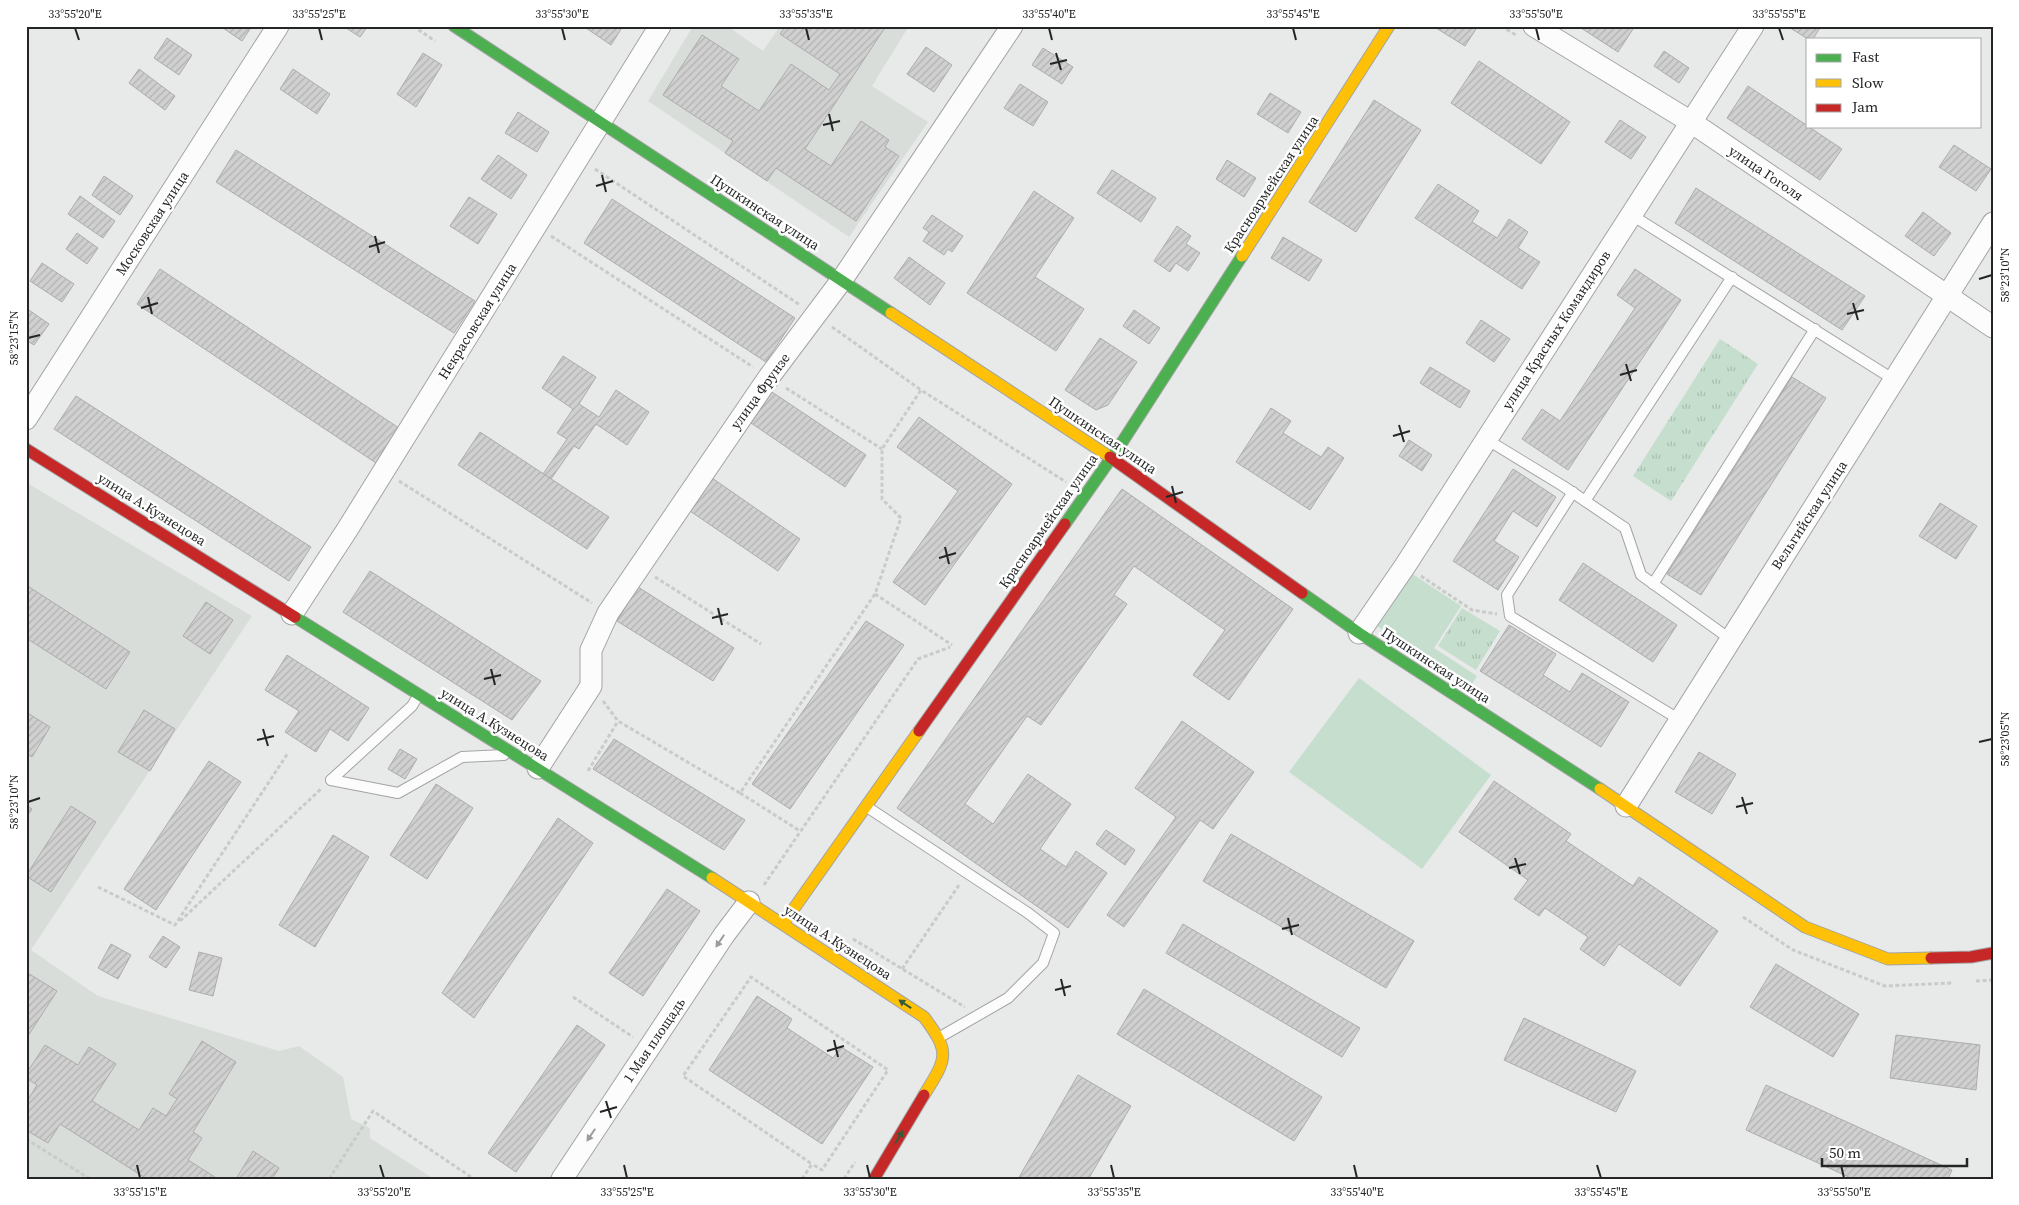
<svg xmlns="http://www.w3.org/2000/svg" width="2019" height="1205" font-family="'Source Serif 4',serif">
<style>
.built{fill:#d8ddd9}
.grass{fill:#c5decd}
.park{fill:url(#park-tufts)}
.building{fill:url(#building-hatch);stroke:#acacac}
.lines{fill:none;stroke-linecap:round;stroke-linejoin:round}
.lane-casing{stroke:#a3a4a3;stroke-width:12}
.street-casing{stroke:#a3a4a3;stroke-width:23}
.fast-casing{stroke:#a3a4a3;stroke-width:13}
.slow-casing{stroke:#a3a4a3;stroke-width:13}
.jam-casing{stroke:#a3a4a3;stroke-width:13}
.path{stroke:#c9caca;stroke-width:3;stroke-dasharray:4 2.5;stroke-linecap:butt}
.lane{stroke:#fcfcfc;stroke-width:10}
.street{stroke:#fcfcfc;stroke-width:21}
.fast{stroke:#4caf50;stroke-width:11}
.slow{stroke:#ffc107;stroke-width:11}
.jam{stroke:#c62828;stroke-width:11}
.oneway{fill:#9b9b9b}
.oneway2{fill:#345c36}
.ticks{fill:none;stroke:#242525;stroke-width:2}
.labels{text-anchor:middle;dominant-baseline:central;stroke-width:5;stroke-linejoin:round;paint-order:stroke}
.street-label{font-size:14px;fill:#242525;stroke:#fff}
.neatline{fill:none;stroke:#242525;stroke-width:2}
.ticks-label{font-size:12px;text-anchor:middle;fill:#242525}
</style>
<defs>
<pattern id="park-tufts" width="24" height="20" patternUnits="userSpaceOnUse" patternTransform="scale(1.25)"><rect width="24" height="20" fill="#c5decd"/><path d="M3 7l-1-3M5 7V3M7 7l1-3M15 17l-1-3M17 17v-4M19 17l1-3" fill="none" stroke="#a9beb0"/></pattern>
<pattern id="building-hatch" width="6" height="6" patternUnits="userSpaceOnUse" patternTransform="scale(1.25)"><rect width="6" height="6" fill="#d0d0d0"/><path d="M-1 1l2-2M0 6l6-6M5 7l2-2" fill="none" stroke="#b2b2b2"/></pattern>
</defs>
<rect width="100%" height="100%" fill="#e8eae9"/>
<g class="built">
<path d="M693,26H727L763,51L780,26H909L872,86L928,122L849,237L648,101Z"/>
<path d="M27,483L252,616L31,950L98,996L279,1051L299,1046L343,1077L351,1119L370,1128V1138L434,1179H26Z"/>
</g>
<g class="grass">
<path d="M1411,573L1461,606L1434,648L1477,676L1470,687L1377,626Z"/>
<path d="M1359,678L1491,775L1422,869L1289,772Z"/>
</g>
<g class="park">
<path d="M1720,339L1758,364L1671,501L1633,476Z"/>
<path d="M1462,608L1500,631L1476,670L1438,646Z"/>
</g>
<g class="building">
<path d="M220,26H252L242,41Z"/>
<path d="M343,26H368L360,37Z"/>
<path d="M583,26H623L611,45Z"/>
<path d="M786,26H886L805,149L831,166L861,121L889,140L885,147L899,156L856,221L776,168L767,181L725,153L733,141L663,95L702,35L739,59L721,86L759,111L791,64L829,90L840,74L780,34Z"/>
<path d="M1437,26H1472L1476,29L1465,46L1436,28Z"/>
<path d="M1578,26H1635L1618,52Z"/>
<path d="M1787,26H1821L1813,39H1808Z"/>
<path d="M167,38L192,55L179,75L154,58Z"/>
<path d="M926,47L952,65L934,92L907,74Z"/>
<path d="M1043,48L1073,67L1062,84L1032,65Z"/>
<path d="M1664,51L1689,68L1679,83L1654,66Z"/>
<path d="M423,53L442,65L416,107L397,94Z"/>
<path d="M1479,61L1570,122L1541,164L1451,103Z"/>
<path d="M139,69L175,96L165,110L129,83Z"/>
<path d="M293,69L330,94L317,114L280,89Z"/>
<path d="M1020,84L1048,102L1033,126L1004,108Z"/>
<path d="M1748,86L1842,149L1820,180L1727,118Z"/>
<path d="M1270,93L1301,112L1288,133L1257,114Z"/>
<path d="M1374,100L1421,130L1356,232L1309,202Z"/>
<path d="M518,112L549,132L537,152L505,133Z"/>
<path d="M1620,120L1646,137L1631,159L1605,142Z"/>
<path d="M1954,145L1991,169L1976,191L1939,167Z"/>
<path d="M236,150L475,301L454,333L216,182Z"/>
<path d="M498,155L527,175L511,199L481,179Z"/>
<path d="M1227,160L1256,178L1244,197L1216,179Z"/>
<path d="M1112,170L1156,198L1141,222L1097,193Z"/>
<path d="M104,176L133,196L120,215L92,195Z"/>
<path d="M1438,184L1479,211L1472,222L1497,238L1509,219L1528,232L1518,248L1540,262L1522,289L1415,218Z"/>
<path d="M1696,188L1865,296L1842,330L1675,223Z"/>
<path d="M1034,191L1074,218L1035,277L1084,309L1056,351L967,293Z"/>
<path d="M80,196L115,221L103,238L68,214Z"/>
<path d="M469,197L497,214L478,244L450,226Z"/>
<path d="M612,199L795,318L766,362L584,243Z"/>
<path d="M1923,212L1951,233L1934,256L1905,236Z"/>
<path d="M932,215L963,236L952,252L948,249L944,255L923,241L929,232L923,228Z"/>
<path d="M1177,226L1191,236L1186,244L1200,253L1188,271L1176,263L1170,272L1154,261Z"/>
<path d="M77,233L98,248L87,264L66,249Z"/>
<path d="M1283,237L1322,260L1309,281L1271,258Z"/>
<path d="M909,257L945,283L930,305L894,278Z"/>
<path d="M42,263L74,284L62,302L30,281Z"/>
<path d="M160,269L402,430L379,465L137,304Z"/>
<path d="M1635,269L1681,300L1568,470L1522,439L1542,409L1560,421L1635,308L1617,295Z"/>
<path d="M26,308L49,324L34,345L26,340Z"/>
<path d="M1134,310L1160,328L1149,344L1123,326Z"/>
<path d="M1481,320L1510,339L1494,362L1466,343Z"/>
<path d="M1100,338L1137,362L1108,405L1096,410L1065,390Z"/>
<path d="M563,356L596,377L579,404L599,417L616,390L649,412L627,445L596,424L579,449L574,446L551,479L543,474L567,439L557,433L573,409L542,388Z"/>
<path d="M1430,367L1470,391L1460,408L1420,383Z"/>
<path d="M1792,377L1826,398L1701,595L1667,574Z"/>
<path d="M772,392L866,455L845,487L751,423Z"/>
<path d="M76,396L311,547L289,581L54,429Z"/>
<path d="M1271,408L1291,421L1283,433L1321,457L1328,447L1344,458L1310,510L1236,462Z"/>
<path d="M919,417L1012,484L925,605L893,582L958,491L897,447Z"/>
<path d="M480,432L609,517L587,549L458,465Z"/>
<path d="M1409,440L1432,455L1422,471L1399,456Z"/>
<path d="M1513,469L1556,497L1537,527L1513,511L1494,541L1519,557L1498,590L1453,561Z"/>
<path d="M712,478L800,539L778,571L690,511Z"/>
<path d="M1122,489L1293,609L1229,700L1193,675L1225,630L1134,566L1114,595L1127,604L1041,725L1027,716L965,804L993,824L1028,774L1071,804L1040,849L1066,867L1076,851L1107,873L1068,928L897,808Z"/>
<path d="M1940,503L1977,526L1956,559L1919,536Z"/>
<path d="M1583,563L1677,625L1653,662L1559,600Z"/>
<path d="M370,571L541,681L512,720L343,612Z"/>
<path d="M26,585L130,652L106,689L26,638Z"/>
<path d="M638,587L734,648L713,681L617,621Z"/>
<path d="M206,602L233,620L210,654L183,636Z"/>
<path d="M866,621L904,645L790,809L752,784Z"/>
<path d="M1509,625L1556,654L1543,675L1570,692L1582,673L1629,702L1601,747L1480,671Z"/>
<path d="M287,655L369,708L348,741L330,729L316,752L285,732L299,711L265,690Z"/>
<path d="M144,710L175,729L150,771L118,752Z"/>
<path d="M26,712L50,727L32,757L26,753Z"/>
<path d="M1182,721L1254,772L1213,829L1200,820L1124,927L1107,915L1176,817L1135,788Z"/>
<path d="M614,739L745,820L724,850L593,769Z"/>
<path d="M400,749L417,759L405,779L388,769Z"/>
<path d="M1699,752L1736,774L1712,814L1675,792Z"/>
<path d="M209,761L241,782L156,910L124,889Z"/>
<path d="M1494,781L1571,834L1566,841L1633,886L1639,877L1718,931L1680,986L1619,944L1604,966L1580,949L1588,937L1545,908L1539,916L1514,899L1528,880L1459,832Z"/>
<path d="M436,784L473,808L427,879L390,855Z"/>
<path d="M26,805L32,809L26,818Z"/>
<path d="M71,806L96,822L51,892L26,876Z"/>
<path d="M558,818L593,843L474,1018L442,993Z"/>
<path d="M1106,830L1135,850L1125,865L1096,844Z"/>
<path d="M1231,834L1414,941L1386,988L1203,881Z"/>
<path d="M333,835L369,857L315,947L279,925Z"/>
<path d="M667,889L700,911L643,996L609,973Z"/>
<path d="M1183,924L1360,1028L1342,1057L1166,953Z"/>
<path d="M163,936L180,947L166,968L149,957Z"/>
<path d="M111,944L131,955L118,979L98,968Z"/>
<path d="M199,952L222,958L213,996L189,990Z"/>
<path d="M1776,964L1859,1014L1833,1057L1750,1007Z"/>
<path d="M26,972L57,991L26,1039Z"/>
<path d="M1144,989L1322,1097L1294,1141L1117,1034Z"/>
<path d="M757,996L792,1019L787,1028L833,1058L841,1047L873,1067L822,1144L709,1070Z"/>
<path d="M1524,1018L1636,1071L1616,1112L1504,1060Z"/>
<path d="M577,1025L605,1045L516,1172L488,1153Z"/>
<path d="M1896,1035L1980,1045L1976,1090L1890,1078Z"/>
<path d="M202,1041L236,1062L193,1132L202,1138L188,1160L218,1179H147L60,1124L48,1143L26,1130V1103L37,1085L26,1078V1074L45,1045L78,1065L89,1047L116,1064L92,1101L139,1130L153,1108L166,1116L177,1099L169,1094Z"/>
<path d="M1078,1075L1131,1106L1089,1178L1091,1179H1018Z"/>
<path d="M1766,1085L1952,1170L1948,1179H1853L1746,1130Z"/>
<path d="M253,1151L279,1168L272,1179H236Z"/>
</g>
<g class="lines">
<defs>
<g id="lane">
<path d="M1630,214L1896,381"/>
<path d="M1486,439L1563,486L1625,528L1641,575L1730,639"/>
<path d="M1573,492L1507,595L1510,616L1680,720"/>
<path d="M1585,501L1732,277"/>
<path d="M1653,584L1815,329"/>
<path d="M331,780L398,793L462,757L504,755"/>
<path d="M331,780L412,706L418,696"/>
<path d="M867,807L1028,913L1054,933L1043,963L1008,998L940,1037"/>
</g>
<g id="street">
<path d="M1534,26L1691,122L1993,327"/>
<path d="M26,419L278,26"/>
<path d="M292,614L347,530L660,26"/>
<path d="M1359,633L1405,566L1753,26"/>
<path d="M538,768L591,686V650L608,613L769,377L841,281L1012,26"/>
<path d="M1626,806L1993,223"/>
<path d="M562,1179L724,935L749,902"/>
</g>
<g id="fast">
<path d="M454,26L891,313"/>
<path d="M1065,524L1121,444L1242,256"/>
<path d="M1302,593L1359,633L1600,789"/>
<path d="M295,617L712,878"/>
</g>
<g id="slow">
<path d="M1242,256L1389,26"/>
<path d="M891,313L1110,457"/>
<path d="M1600,789L1805,927L1888,959L1931,958"/>
<path d="M712,878L924,1017C951,1053 947,1058 924,1095"/>
<path d="M783,924L919,731"/>
</g>
<g id="jam">
<path d="M26,449L295,617"/>
<path d="M1110,457L1302,593"/>
<path d="M919,731L1065,524"/>
<path d="M1931,958L1971,957L1993,953"/>
<path d="M874,1179L924,1095"/>
</g>
</defs>
<use href="#lane" class="lane-casing"/>
<use href="#street" class="street-casing"/>
<use href="#fast" class="fast-casing"/>
<use href="#slow" class="slow-casing"/>
<use href="#jam" class="jam-casing"/>
<g class="path">
<path d="M413,26L435,41"/>
<path d="M1501,26L1516,35"/>
<path d="M595,169L800,305"/>
<path d="M551,236L753,367"/>
<path d="M832,327L921,390"/>
<path d="M786,388L882,449"/>
<path d="M399,481L592,603"/>
<path d="M1421,576L1472,610L1497,614"/>
<path d="M655,577L761,644"/>
<path d="M875,594L952,645"/>
<path d="M603,701L618,721L740,793L875,594L901,518L882,499V449L921,390L1066,482"/>
<path d="M588,771L618,721"/>
<path d="M740,793L800,831"/>
<path d="M764,885L918,659L950,647"/>
<path d="M98,887L175,925L288,753"/>
<path d="M1743,917L1793,950L1885,986L1952,983"/>
<path d="M180,921L321,789"/>
<path d="M853,939L965,1007"/>
<path d="M902,969L959,885"/>
<path d="M1976,981L1993,980"/>
<path d="M573,997L633,1037"/>
<path d="M26,1139L90,1179"/>
<path d="M329,1179L373,1111L474,1179"/>
<path d="M802,1179L812,1164L683,1076L751,977L888,1070L822,1170L812,1164"/>
<path d="M844,1179L855,1162"/>
</g>
<use href="#lane" class="lane"/>
<use href="#street" class="street"/>
<use href="#fast" class="fast"/>
<use href="#slow" class="slow"/>
<use href="#jam" class="jam"/>
</g>
<defs><path id="oneway-solid" d="M-6-.8H1V-3.2L6.5 0L1 3.2V.8H-6Z" transform="scale(1.25)"/></defs>
<g class="oneway">
<use href="#oneway-solid" transform="translate(720 941) rotate(124)"/>
<use href="#oneway-solid" transform="translate(591 1135) rotate(124)"/>
</g>
<g class="oneway2">
<use href="#oneway-solid" transform="translate(905 1004) rotate(-146)"/>
<use href="#oneway-solid" transform="translate(899 1137) rotate(-59)"/>
</g>
<path class="ticks" d="M75,28L79,40M319,28L322,40M562,28L565,40M806,28L809,40M1049,28L1052,40M1293,28L1296,40M1536,28L1539,40M1779,28L1783,40M1056,53L1061,70M1050,64L1067,60M829,114L833,131M823,125L840,121M602,175L606,192M596,186L613,181M375,236L379,253M369,247L385,242M1979,279L1992,275M148,297L152,314M1853,303L1858,320M141,308L158,303M1847,314L1864,310M28,338L40,335M1626,364L1631,381M1620,375L1637,370M1399,425L1404,442M1393,436L1410,431M1172,486L1176,503M1166,497L1183,492M945,547L949,564M939,558L956,553M718,608L722,625M712,618L728,614M491,669L495,685M484,679L501,675M263,729L268,746M257,740L274,736M1979,742L1992,739M1742,797L1747,814M28,802L40,798M1736,807L1753,803M1515,858L1520,874M1509,868L1526,864M1288,918L1292,935M1282,929L1299,925M1061,979L1065,996M1055,990L1071,986M834,1040L838,1057M827,1051L844,1046M606,1101L611,1118M600,1112L617,1107M137,1165L140,1178M380,1165L384,1178M624,1165L627,1178M867,1165L870,1178M1111,1165L1114,1178M1354,1165L1357,1178M1597,1165L1601,1178M1841,1165L1844,1178"/>
<g class="labels">
<g class="street-label">
<text transform="translate(1766 173) rotate(34)">улица Гоголя</text>
<text transform="translate(1271 184) rotate(-57)">Красноармейская улица</text>
<text transform="translate(765 212) rotate(33)">Пушкинская улица</text>
<text transform="translate(152 223) rotate(-57)">Московская улица</text>
<text transform="translate(477 321) rotate(-58)">Некрасовская улица</text>
<text transform="translate(1556 330) rotate(-57)">улица Красных Командиров</text>
<text transform="translate(760 391) rotate(-54)">улица Фрунзе</text>
<text transform="translate(1103 435) rotate(34)">Пушкинская улица</text>
<text transform="translate(152 509) rotate(32)">улица А.Кузнецова</text>
<text transform="translate(1809 515) rotate(-57)">Вельгийская улица</text>
<text transform="translate(1048 521) rotate(-55)">Красноармейская улица</text>
<text transform="translate(1436 665) rotate(33)">Пушкинская улица</text>
<text transform="translate(495 724) rotate(32)">улица А.Кузнецова</text>
<text transform="translate(838 942) rotate(33)">улица А.Кузнецова</text>
<text transform="translate(654 1040) rotate(-56)">1 Мая площадь</text>
</g>
</g>
<rect width="2019" height="1205" fill="none" stroke="#ffffff" stroke-width="55"/>
<rect x="1806" y="38" width="175" height="90" fill="#ffffff" stroke="#a7a8a8"/>
<rect x="1816" y="54" width="25" height="8" fill="#4caf50" stroke="#a7a8a8"/>
<text x="1852" y="62" font-size="15" fill="#242525">Fast</text>
<rect x="1816" y="79" width="25" height="8" fill="#ffc107" stroke="#a7a8a8"/>
<text x="1852" y="88" font-size="15" fill="#242525">Slow</text>
<rect x="1816" y="104" width="25" height="8" fill="#c62828" stroke="#a7a8a8"/>
<text x="1852" y="112" font-size="15" fill="#242525">Jam</text>
<path d="M1822 1158v8h145v-8" fill="none" stroke="#242525" stroke-width="2.5"/>
<text x="1829" y="1158" font-size="15" fill="#242525" stroke="#ffffff" stroke-width="4" paint-order="stroke">50 m</text>
<rect x="28" y="28" width="1964" height="1150" class="neatline"/>
<g class="ticks-label">
<text x="75" y="18">33°55'20"E</text>
<text x="319" y="18">33°55'25"E</text>
<text x="562" y="18">33°55'30"E</text>
<text x="806" y="18">33°55'35"E</text>
<text x="1049" y="18">33°55'40"E</text>
<text x="1293" y="18">33°55'45"E</text>
<text x="1536" y="18">33°55'50"E</text>
<text x="1779" y="18">33°55'55"E</text>
<text transform="translate(2005 275) rotate(-90)" y="4">58°23'10"N</text>
<text transform="translate(14 338) rotate(-90)" y="4">58°23'15"N</text>
<text transform="translate(2005 739) rotate(-90)" y="4">58°23'05"N</text>
<text transform="translate(14 802) rotate(-90)" y="4">58°23'10"N</text>
<text x="140" y="1196">33°55'15"E</text>
<text x="384" y="1196">33°55'20"E</text>
<text x="627" y="1196">33°55'25"E</text>
<text x="870" y="1196">33°55'30"E</text>
<text x="1114" y="1196">33°55'35"E</text>
<text x="1357" y="1196">33°55'40"E</text>
<text x="1601" y="1196">33°55'45"E</text>
<text x="1844" y="1196">33°55'50"E</text>
</g>
</svg>
